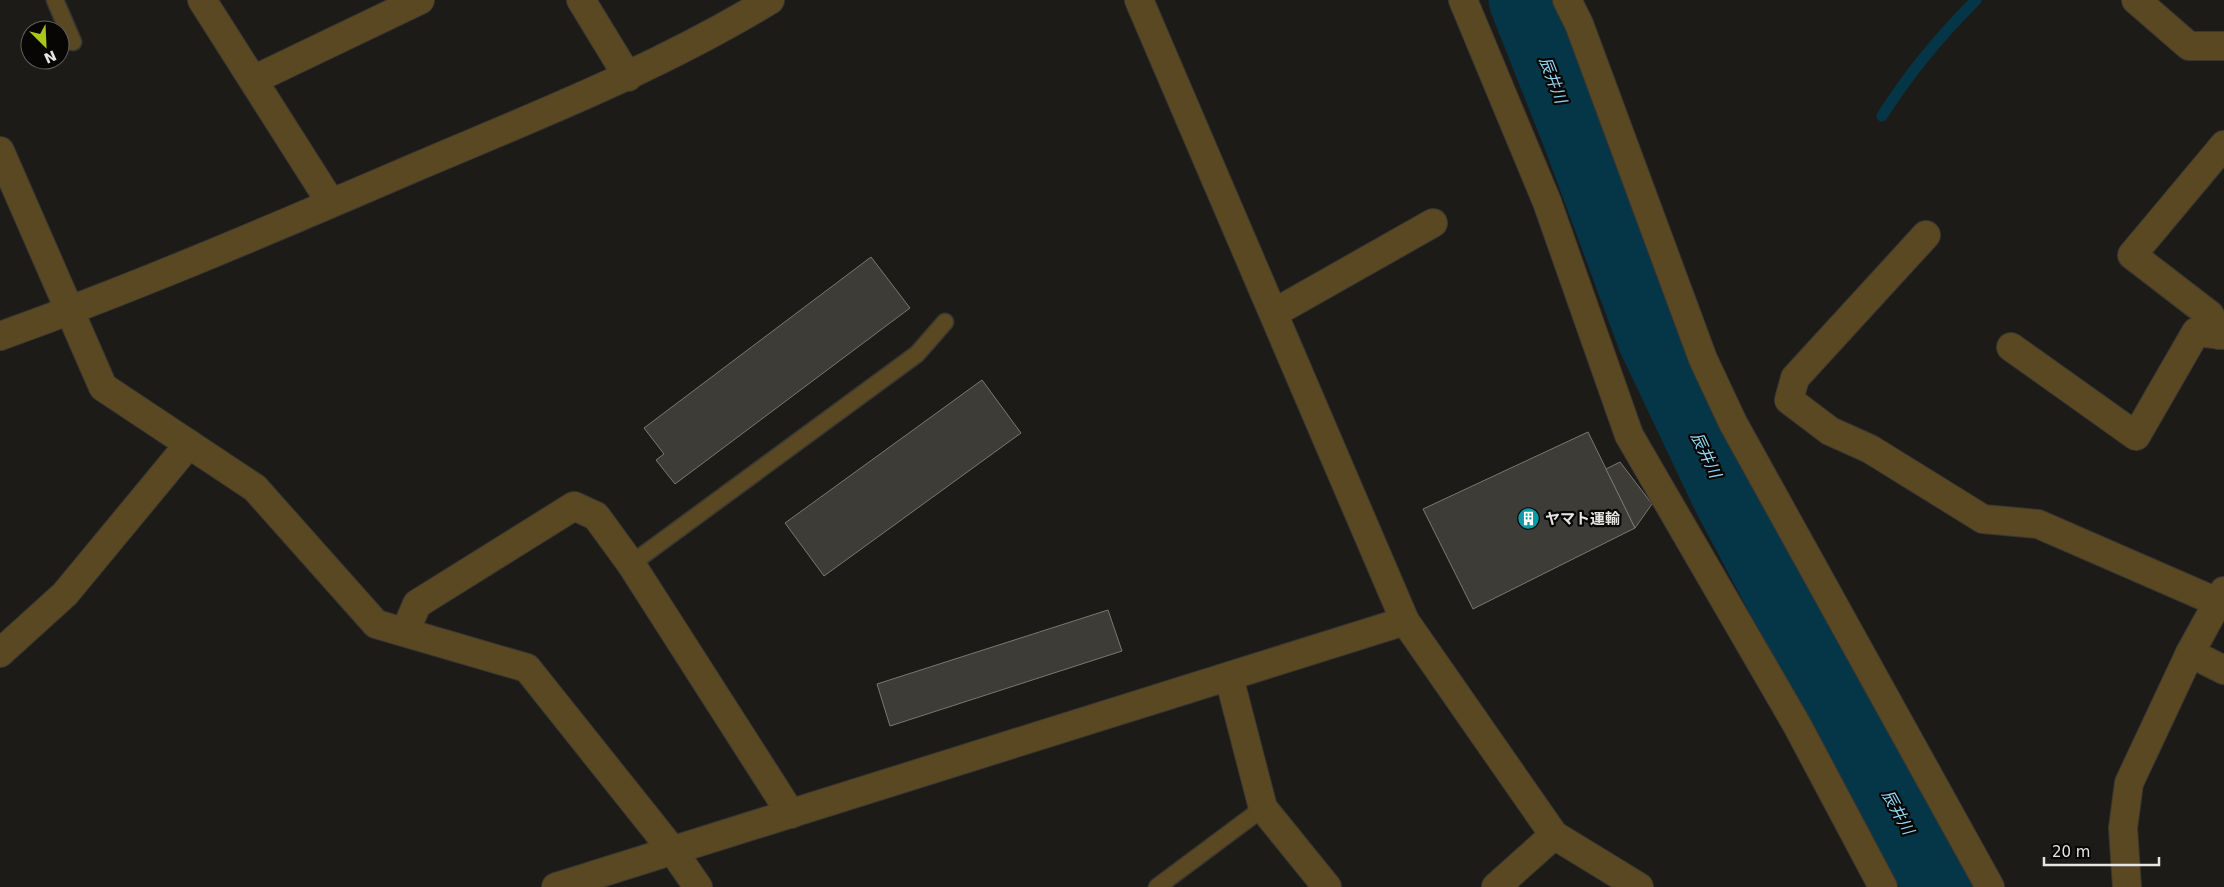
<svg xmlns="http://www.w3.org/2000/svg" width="2224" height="887" font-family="'DejaVu Sans','Noto Sans JP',sans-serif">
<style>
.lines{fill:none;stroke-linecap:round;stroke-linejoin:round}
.stream{stroke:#053647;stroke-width:11}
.river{stroke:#053647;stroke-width:69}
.building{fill:#3e3c37;stroke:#7a7872}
.lane-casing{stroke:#393733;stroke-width:19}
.street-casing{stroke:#393733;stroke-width:30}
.lane{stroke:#594822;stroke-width:16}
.street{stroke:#594822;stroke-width:28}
.labels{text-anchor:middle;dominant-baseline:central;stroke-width:4.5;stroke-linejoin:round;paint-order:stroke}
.poi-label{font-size:15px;font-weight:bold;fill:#e6e5e2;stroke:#070605;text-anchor:start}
.water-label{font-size:16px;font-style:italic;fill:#91d6f5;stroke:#070605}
</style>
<rect width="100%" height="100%" fill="#1d1b17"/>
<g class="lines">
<path class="stream" d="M1882,116C1909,73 1940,36 1976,0"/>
<path class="river" d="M1523,0L1578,139L1652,339L1725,493L1805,644L1939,887"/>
</g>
<g class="building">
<path d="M871,257L910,308L675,484L656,460L664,454L644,428Z"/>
<path d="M982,380L1021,433L824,576L785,523Z"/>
<path d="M1588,432L1635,528L1473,609L1423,509Z"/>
<path d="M1620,462L1652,504L1635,528L1606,469Z"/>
<path d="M1108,610L1122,651L890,726L877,684Z"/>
</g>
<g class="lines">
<defs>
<g id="lane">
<path d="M55,0L73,42"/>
<path d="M631,564L917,354L945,322"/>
<path d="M1157,887L1263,808"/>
</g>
<g id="street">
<path d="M202,0L331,203"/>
<path d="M581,0L628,77"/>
<path d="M1139,0L1405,621L1554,835L1639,887"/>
<path d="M1463,0L1547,202L1629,435L1797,725L1883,887"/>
<path d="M1567,0L1579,24L1703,359L1733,423L1990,887"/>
<path d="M2136,0L2189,46H2224"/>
<path d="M253,80L420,0"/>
<path d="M0,151L103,387L255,488L376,624L527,668L673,851L698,887"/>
<path d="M1926,235L1795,378L1789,400L1830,431L1870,449L1983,519L2038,524L2217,602"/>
<path d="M1274,313L1433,223"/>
<path d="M2219,335L2210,315L2132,255L2224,145"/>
<path d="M0,336C143,285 283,224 423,164C541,114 660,67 770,0"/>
<path d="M2011,347L2136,436L2196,332L2224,335"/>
<path d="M405,632L417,604L574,506L596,516L631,564L791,814"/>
<path d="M0,653L65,594L189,444"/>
<path d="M2190,653L2224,670"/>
<path d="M1229,677L1263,808L1327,887"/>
<path d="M556,887L1405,621"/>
<path d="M1496,887L1554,835"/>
<path d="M2127,887L2123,828L2129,783L2190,653L2224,591"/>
</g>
</defs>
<use href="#lane" class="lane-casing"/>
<use href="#street" class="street-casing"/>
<use href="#lane" class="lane"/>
<use href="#street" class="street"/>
</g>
<defs>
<symbol id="building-disc" viewBox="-11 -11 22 22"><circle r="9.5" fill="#0f9aa8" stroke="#070605"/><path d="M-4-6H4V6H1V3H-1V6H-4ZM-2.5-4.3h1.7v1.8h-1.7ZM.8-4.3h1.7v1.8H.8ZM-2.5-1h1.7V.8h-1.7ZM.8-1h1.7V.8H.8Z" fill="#fff"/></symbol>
</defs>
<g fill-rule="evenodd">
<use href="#building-disc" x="1516" y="506" width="25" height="25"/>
</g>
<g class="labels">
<g class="poi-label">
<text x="1545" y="519">ヤマト運輸</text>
</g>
<g class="water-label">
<text transform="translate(1553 80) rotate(69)">辰井川</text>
<text transform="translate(1706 455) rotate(65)">辰井川</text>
<text transform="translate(1898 812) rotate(61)">辰井川</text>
</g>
</g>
<g transform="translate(45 45) rotate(156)"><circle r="24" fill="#070605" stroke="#605f5d"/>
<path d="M0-4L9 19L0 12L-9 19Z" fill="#aac718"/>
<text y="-8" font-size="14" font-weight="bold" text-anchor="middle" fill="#e6e5e2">N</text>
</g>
<path d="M2044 857v8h115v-8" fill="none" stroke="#e6e5e2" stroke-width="2.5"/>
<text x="2052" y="857" font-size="15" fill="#e6e5e2" stroke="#070605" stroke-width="4" paint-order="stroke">20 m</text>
</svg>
